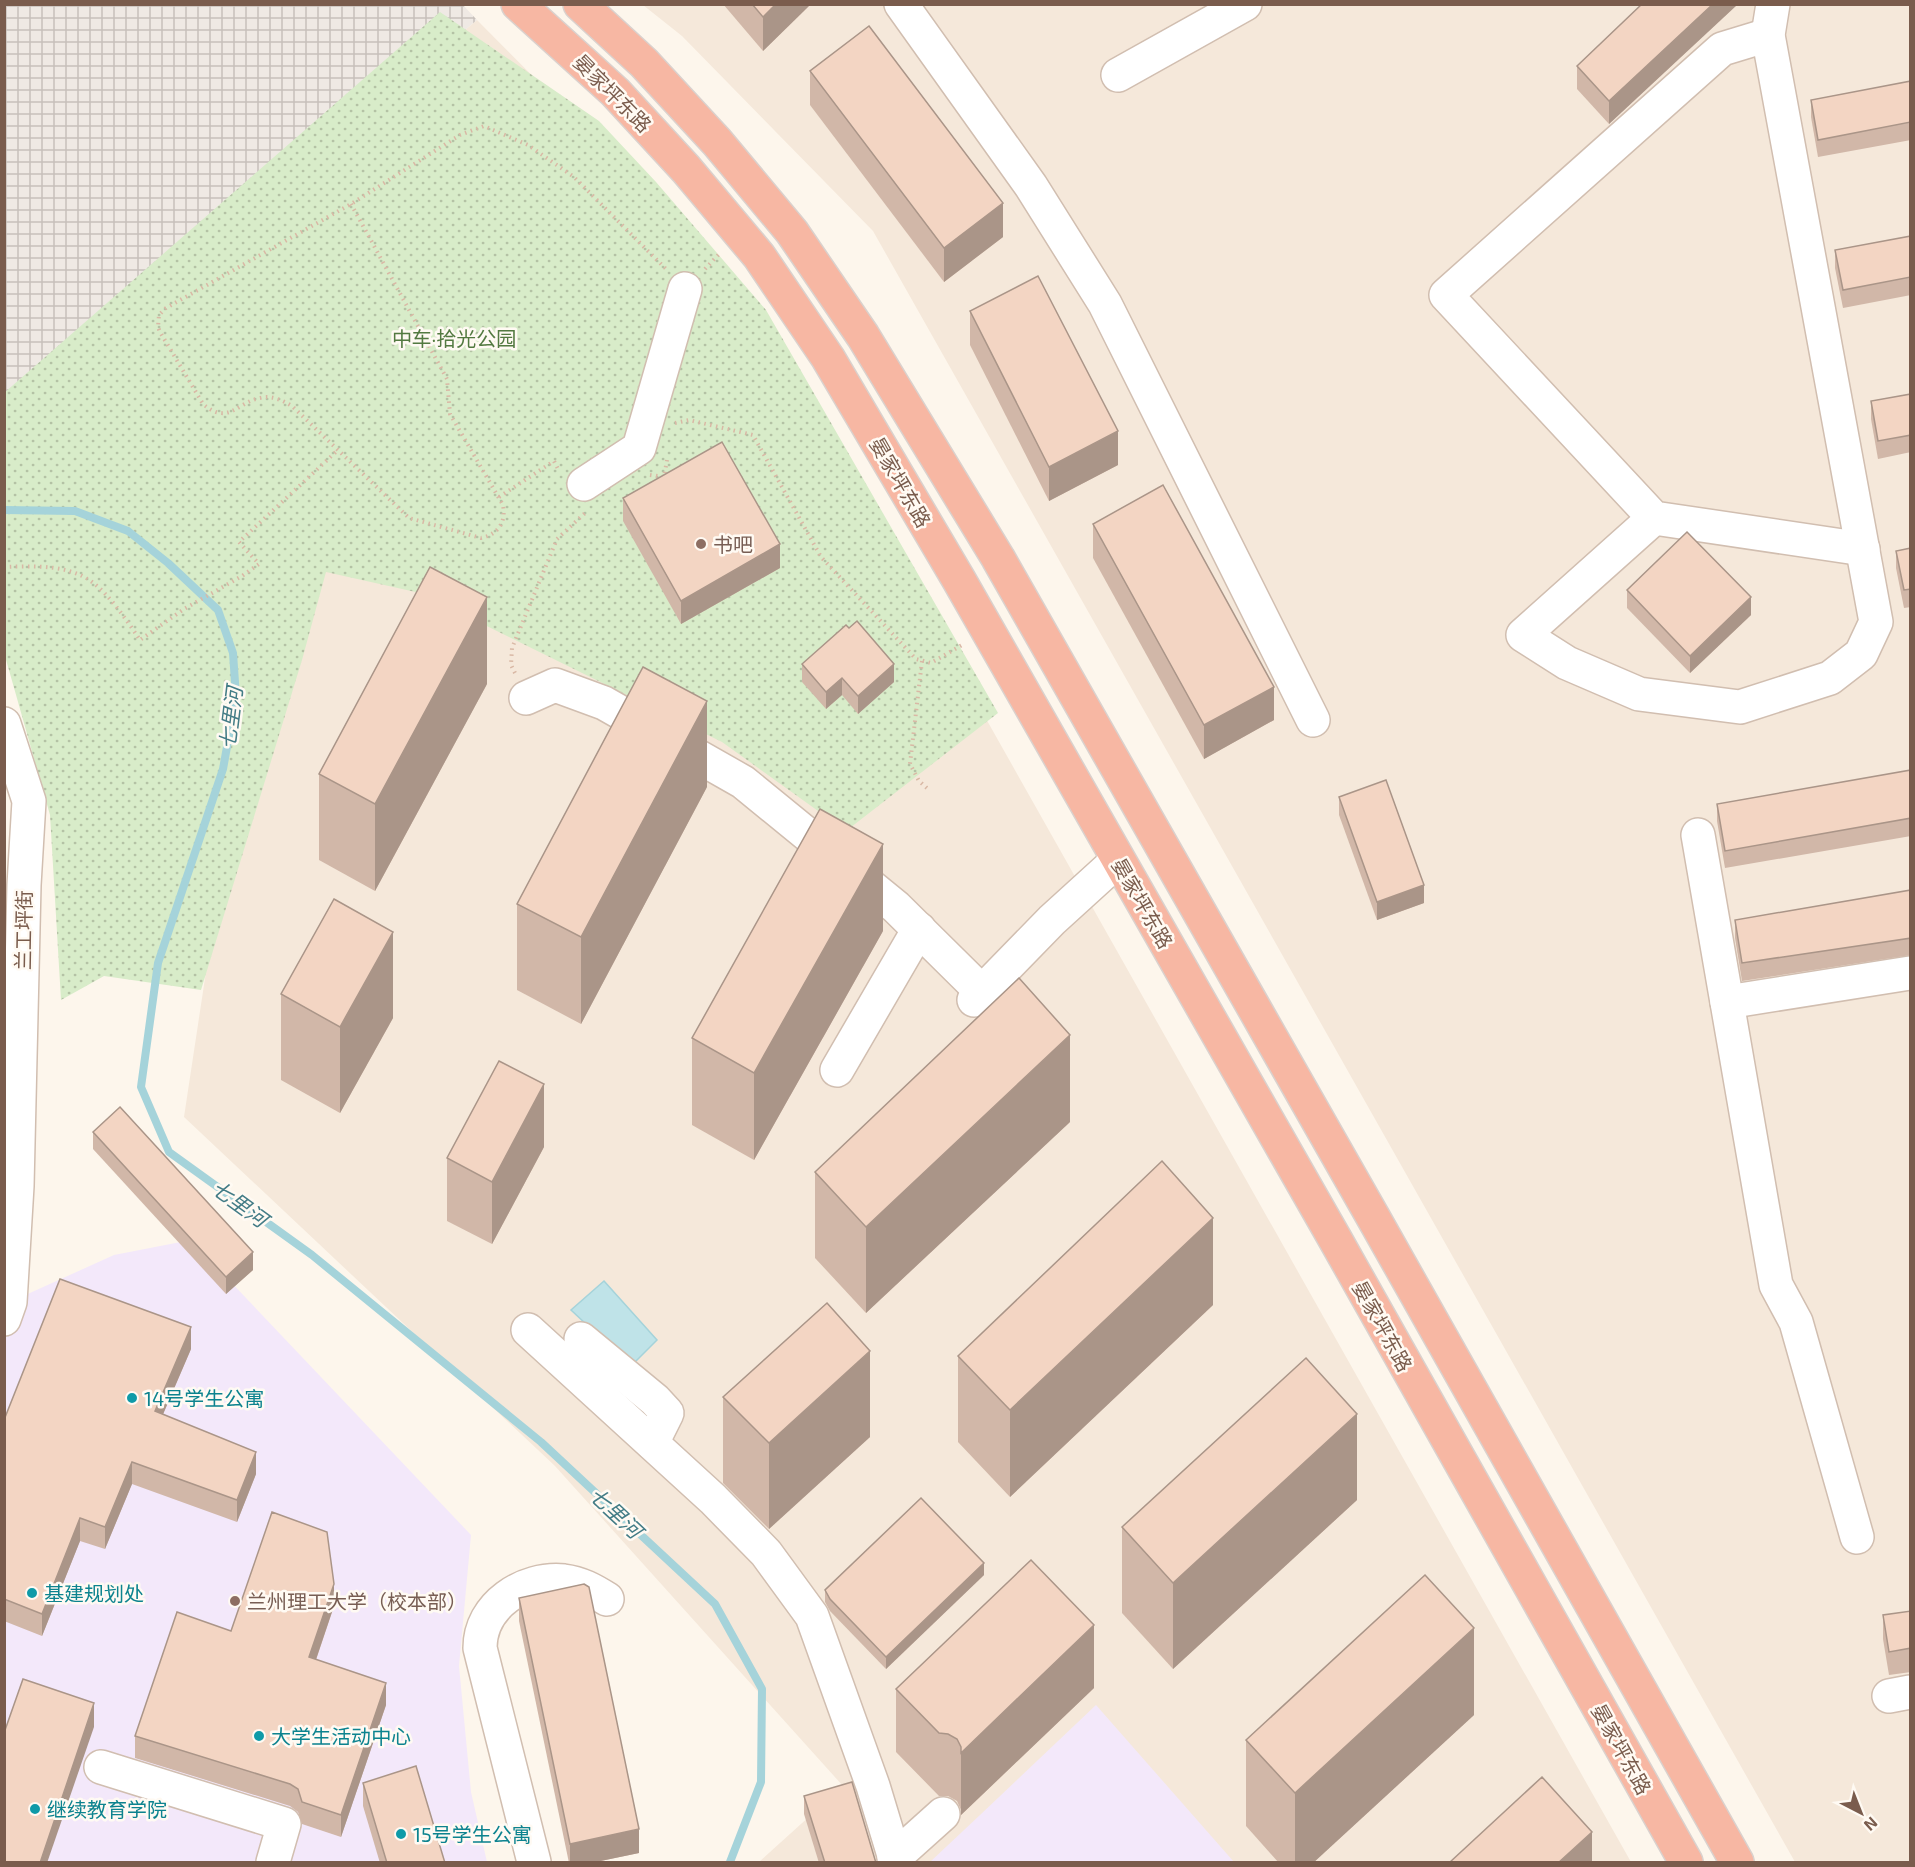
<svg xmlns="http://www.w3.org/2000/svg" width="1915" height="1867" font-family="'Exo 2','Noto Sans SC',sans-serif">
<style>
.residential{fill:#f5e8da}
.industrial{fill:url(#industrial-grid)}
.education{fill:#f3e8fa}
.park{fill:url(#park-dots)}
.water{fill:#bfe3e8;stroke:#a5d3da;stroke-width:1.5}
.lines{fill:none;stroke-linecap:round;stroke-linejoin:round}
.stream{stroke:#a5d3da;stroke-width:8}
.minor-casing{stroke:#d1beb0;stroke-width:36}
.highway-casing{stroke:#dad1cd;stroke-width:36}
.path{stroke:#d9b8a5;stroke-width:4;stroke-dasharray:1.5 4.5;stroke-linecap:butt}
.minor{stroke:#fff;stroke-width:33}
.highway{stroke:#f7b7a3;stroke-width:33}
.wall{fill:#d1b7a8}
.shaded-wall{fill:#aa9588}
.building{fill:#f3d5c3;stroke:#aa9588;stroke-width:1.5}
.education-dot{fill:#8d6e63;stroke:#fffaf3;stroke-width:2}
.culture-dot{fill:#0f9aa8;stroke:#fffaf3;stroke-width:2}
.labels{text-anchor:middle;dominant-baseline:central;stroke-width:5;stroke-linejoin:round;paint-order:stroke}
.street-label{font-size:20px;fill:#7a5c4d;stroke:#fffaf3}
.park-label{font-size:20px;fill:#537a41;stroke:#fffaf3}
.education-label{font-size:20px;fill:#785e54;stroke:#fffaf3;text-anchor:start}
.culture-label{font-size:20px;fill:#0d838f;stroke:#fffaf3;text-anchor:start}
.water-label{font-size:21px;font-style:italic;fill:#437c86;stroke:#fffaf3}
</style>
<defs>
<pattern id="industrial-grid" width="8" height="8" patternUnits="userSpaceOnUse" patternTransform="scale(1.5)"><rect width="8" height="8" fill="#efe9e4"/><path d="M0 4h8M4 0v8" fill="none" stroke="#c7c0bb"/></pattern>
<pattern id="park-dots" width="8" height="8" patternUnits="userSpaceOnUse" patternTransform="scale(1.5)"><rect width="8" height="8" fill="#d8ecc9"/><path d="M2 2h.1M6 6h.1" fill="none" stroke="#b4c2a5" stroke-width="1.8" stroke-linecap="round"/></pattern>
</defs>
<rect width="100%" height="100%" fill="#fdf6ec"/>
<g class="residential">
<path d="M643,5H1910V1862H1795L873,231L682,36Z"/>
<path d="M477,20L743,288L1631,1862H759L843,1786L555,1466L184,1117L217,899L13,405Z"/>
</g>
<path class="industrial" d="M462,4L477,20L14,404L5,462V5Z"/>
<g class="education">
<path d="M191,1240L471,1535L459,1666L471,1792L487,1862H5V1320L10,1302L114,1255Z"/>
<path d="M1096,1705L1234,1862H930L980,1815Z"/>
</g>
<path class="park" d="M440,12L599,121L656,182L766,310L998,713L846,831L722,742L420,593L326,572L302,660L201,990L104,976L61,1000L50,815L5,656L4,393Z"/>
<path class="water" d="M604,1281L657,1340L631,1366L571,1310Z"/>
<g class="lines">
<path class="stream" d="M4,510L75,511L128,531L168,563L218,610L233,653L236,697L223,769L158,963L141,1087L169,1152L312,1255L541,1442L715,1604L762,1689L761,1782L730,1862"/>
<defs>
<g id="minor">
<path d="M901,4L1031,186L1105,304L1313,720"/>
<path d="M1768,35L1722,49L1446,295L1654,518L1863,549"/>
<path d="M1118,75L1245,4"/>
<path d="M584,484L639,448L685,289"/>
<path d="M1654,518L1523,635L1567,663L1639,694L1740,707L1830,678L1861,654L1876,622L1768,35L1773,4"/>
<path d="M526,698L555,685L604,703L743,782L896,907L982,992"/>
<path d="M4,724L29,801L24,885L17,1186L10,1302L4,1319"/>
<path d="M1698,835L1776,1285L1796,1322L1857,1537"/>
<path d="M974,1000L1052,920L1118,860"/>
<path d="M1727,1002L1910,973"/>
<path d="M837,1070L919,929"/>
<path d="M528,1330L713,1499L766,1553L812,1616L873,1786L896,1862"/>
<path d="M581,1339L655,1400L667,1413L652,1443"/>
<path d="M1889,1696L1910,1692"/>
<path d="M101,1767L284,1824L273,1862"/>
<path d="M894,1858L943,1814"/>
<path d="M534,1862L480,1648C480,1605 524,1577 564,1581C580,1583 593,1590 607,1599"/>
</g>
<g id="highway">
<path d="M518,4L615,92L686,169L759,256L828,358L959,580L1335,1239L1686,1862"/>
<path d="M580,4L644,63L717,142L792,232L863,336L998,558L1373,1217L1737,1862"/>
</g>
</defs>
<use href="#minor" class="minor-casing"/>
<use href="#highway" class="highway-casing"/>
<g class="path">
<path d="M351,204L447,379L450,414L503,505C506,522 499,534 481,538L409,518L292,406C282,400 271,395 260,398C237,402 229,426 203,404L160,332L158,327L159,315L166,308L351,204L460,135L484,126L528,145L574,177L666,269"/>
<path d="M705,269L720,253"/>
<path d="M675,423L689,420L753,435L821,557L916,659L931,663L964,644"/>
<path d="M650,475L664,477L667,460"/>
<path d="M499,497L554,461L559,471"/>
<path d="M4,567C32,566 68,564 92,582C109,594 128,622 140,640L184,609L242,576L259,564L239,542L338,450"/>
<path d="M922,661L910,764L919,781L929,790"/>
<path d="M515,673L511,665L512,648L557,539L585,513"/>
</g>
<use href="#minor" class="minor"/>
<use href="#highway" class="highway"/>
</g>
<g class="wall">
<path d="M723,4H811L763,51Z"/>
<path d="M1642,4H1738L1609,124L1577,89V66Z"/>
<path d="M810,71L1003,237L944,282L810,105Z"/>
<path d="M1911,81V140L1818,157L1811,117V100Z"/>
<path d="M1911,236V295L1843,308L1835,268V250Z"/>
<path d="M970,311L1118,465L1049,501L970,345Z"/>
<path d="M1911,394V452L1878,459L1871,419V401Z"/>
<path d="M623,498L780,568L681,624L623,521Z"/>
<path d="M1093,524L1274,720L1204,759L1093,558Z"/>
<path d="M1911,548V607L1904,608L1896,568V551Z"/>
<path d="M1627,590L1751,615L1690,673L1627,608Z"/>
<path d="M802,664L894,682L858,714L842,695L826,709L802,682Z"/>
<path d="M487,684L375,891L319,860V774Z"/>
<path d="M1911,770V836L1725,868L1717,821V804Z"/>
<path d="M707,787L581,1024L517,990V904Z"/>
<path d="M1339,797L1424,903L1377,920L1339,815Z"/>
<path d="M1911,890V955L1742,981L1735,938V920Z"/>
<path d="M883,931L754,1160L692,1125V1038Z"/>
<path d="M281,994L393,1018L340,1113L281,1080Z"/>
<path d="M1070,1122L866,1313L815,1258V1172Z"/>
<path d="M93,1132L253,1270L226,1294L93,1149Z"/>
<path d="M544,1147L492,1244L447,1221V1158Z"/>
<path d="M1213,1305L1010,1497L958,1442V1356Z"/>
<path d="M191,1349L163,1414L256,1474L237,1522L132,1484L105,1549L80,1541L42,1636L4,1621V1420Z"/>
<path d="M723,1397L870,1437L769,1529L723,1483Z"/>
<path d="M1357,1500L1173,1669L1122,1613V1527Z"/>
<path d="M984,1575L886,1669L830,1611L825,1602V1590Z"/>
<path d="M519,1598L639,1853L591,1863H569L519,1621Z"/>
<path d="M334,1606L316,1660L386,1705L341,1837L302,1824L298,1812L290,1806L135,1758V1736L231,1631Z"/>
<path d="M1911,1611V1672L1889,1675L1883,1639V1615Z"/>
<path d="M1094,1688L961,1815V1810L957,1801L948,1796H939L896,1752V1689Z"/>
<path d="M1474,1715L1313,1863H1279L1246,1826V1740Z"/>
<path d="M363,1783L445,1863H380L363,1806Z"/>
<path d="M804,1796L876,1863H819L804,1814Z"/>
</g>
<g class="shaded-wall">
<path d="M776,4H811L763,51V17Z"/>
<path d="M1713,4H1738L1609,124V101Z"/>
<path d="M1003,203V237L944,282V248Z"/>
<path d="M1118,431V465L1049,501V467Z"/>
<path d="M780,544V568L681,624V601Z"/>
<path d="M487,597V684L375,891V804Z"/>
<path d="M1751,597V615L1690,673V656Z"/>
<path d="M894,664V682L858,714V696Z"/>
<path d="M842,678V695L826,709V692Z"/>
<path d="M1274,687V720L1204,759V725Z"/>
<path d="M707,701V787L581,1024V937Z"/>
<path d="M883,844V931L754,1160V1073Z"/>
<path d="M1424,885V903L1377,920V902Z"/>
<path d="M393,932V1018L340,1113V1027Z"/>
<path d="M1070,1035V1122L866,1313V1227Z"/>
<path d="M544,1084V1147L492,1244V1182Z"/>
<path d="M1213,1218V1305L1010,1497V1410Z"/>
<path d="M253,1252V1270L226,1294V1277Z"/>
<path d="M191,1327V1349L155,1433V1411Z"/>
<path d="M870,1351V1437L769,1529V1443Z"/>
<path d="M1357,1414V1500L1173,1669V1583Z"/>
<path d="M256,1452V1474L237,1522V1500Z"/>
<path d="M132,1462V1484L105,1549V1527Z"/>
<path d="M80,1518V1541L42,1636V1614Z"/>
<path d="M984,1563V1575L886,1669V1657Z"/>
<path d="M334,1584V1606L309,1680V1657Z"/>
<path d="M1094,1625V1688L961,1815V1753Z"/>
<path d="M1474,1628V1715L1313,1863H1295V1793Z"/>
<path d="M386,1683V1705L341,1837V1815Z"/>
<path d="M94,1703V1727L47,1863H40Z"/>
<path d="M639,1829V1853L591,1863H570V1844Z"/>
<path d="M1592,1832V1863H1558Z"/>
</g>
<g class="building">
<path d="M752,4H776L763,17Z"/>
<path d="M1642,4H1713L1609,101L1577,66Z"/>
<path d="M869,26L1003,203L944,248L810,71Z"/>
<path d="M1911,81V122L1818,140L1811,100Z"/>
<path d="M1911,236V277L1843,290L1835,250Z"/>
<path d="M1038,276L1118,431L1049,467L970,311Z"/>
<path d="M1911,394V435L1878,441L1871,401Z"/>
<path d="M722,442L780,544L681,601L623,498Z"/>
<path d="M1163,485L1274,687L1204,725L1093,524Z"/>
<path d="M1687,532L1751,597L1690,656L1627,590Z"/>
<path d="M1911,548V589L1904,590L1896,551Z"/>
<path d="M430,567L487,597L375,804L319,774Z"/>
<path d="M857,621L894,664L858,696L842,678L826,692L802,664L846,625L849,628Z"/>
<path d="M643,667L707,701L581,937L517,904Z"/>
<path d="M1911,770V818L1725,851L1717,804Z"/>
<path d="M1386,780L1424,885L1377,902L1339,797Z"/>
<path d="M820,809L883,844L754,1073L692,1038Z"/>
<path d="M1911,890V938L1742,963L1735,920Z"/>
<path d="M334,899L393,932L340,1027L281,994Z"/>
<path d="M1019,978L1070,1035L866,1227L815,1172Z"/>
<path d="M499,1061L544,1084L492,1182L447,1158Z"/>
<path d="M120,1107L253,1252L226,1277L93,1132Z"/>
<path d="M1162,1161L1213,1218L1010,1410L958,1356Z"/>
<path d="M60,1279L191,1327L155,1411L256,1452L237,1500L132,1462L105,1527L80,1518L42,1614L4,1599V1420Z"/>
<path d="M827,1303L870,1351L769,1443L723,1397Z"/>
<path d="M1306,1358L1357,1414L1173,1583L1122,1527Z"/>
<path d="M921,1498L984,1563L886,1657L830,1599L825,1590Z"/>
<path d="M272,1512L327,1532L334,1584L309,1657L386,1683L341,1815L302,1802L298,1789L290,1784L135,1736L177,1612L231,1631Z"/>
<path d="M1031,1560L1094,1625L961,1753V1747L957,1739L948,1734L939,1733L896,1689Z"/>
<path d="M1425,1575L1474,1628L1295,1793L1246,1740Z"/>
<path d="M584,1584L589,1587L639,1829L570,1844L519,1598Z"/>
<path d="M1911,1611V1648L1889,1652L1883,1615Z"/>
<path d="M23,1679L94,1703L40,1863H4V1733Z"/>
<path d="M416,1766L445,1863H387L363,1783Z"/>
<path d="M1542,1777L1592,1832L1558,1863H1449Z"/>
<path d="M852,1782L876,1863H825L804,1796Z"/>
</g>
<g class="education-dot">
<circle cx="701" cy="544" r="6"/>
<circle cx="235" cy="1601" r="6"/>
</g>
<g class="culture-dot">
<circle cx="132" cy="1398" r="6"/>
<circle cx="32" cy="1593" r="6"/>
<circle cx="259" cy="1736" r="6"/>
<circle cx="35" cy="1809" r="6"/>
<circle cx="401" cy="1834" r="6"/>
</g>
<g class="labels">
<g class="street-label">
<text transform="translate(613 93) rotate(45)">晏家坪东路</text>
<text transform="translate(901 482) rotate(60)">晏家坪东路</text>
<text transform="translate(1143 903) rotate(60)">晏家坪东路</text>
<text transform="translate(23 930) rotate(-89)">兰工坪街</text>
<text transform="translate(1383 1326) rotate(61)">晏家坪东路</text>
<text transform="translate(1622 1749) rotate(61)">晏家坪东路</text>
</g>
<g class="park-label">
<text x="454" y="338">中车·拾光公园</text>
</g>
<g class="education-label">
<text x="713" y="544">书吧</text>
<text x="247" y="1601">兰州理工大学（校本部）</text>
</g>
<g class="culture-label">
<text x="144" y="1398">14号学生公寓</text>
<text x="44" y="1593">基建规划处</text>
<text x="271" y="1736">大学生活动中心</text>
<text x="47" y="1809">继续教育学院</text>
<text x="413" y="1834">15号学生公寓</text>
</g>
<g class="water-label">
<text transform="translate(230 718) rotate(-83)">七里河</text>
<text transform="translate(240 1203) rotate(36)">七里河</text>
<text transform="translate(616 1512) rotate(43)">七里河</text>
</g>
</g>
<rect width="1915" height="1867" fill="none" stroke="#7a5c4d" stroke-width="12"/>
<g transform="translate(1861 1813) rotate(138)" stroke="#fffaf3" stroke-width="4.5" paint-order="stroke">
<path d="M0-4.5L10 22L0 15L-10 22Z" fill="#7a5c4d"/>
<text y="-9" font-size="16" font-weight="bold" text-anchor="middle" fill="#7a5c4d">N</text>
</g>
</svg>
